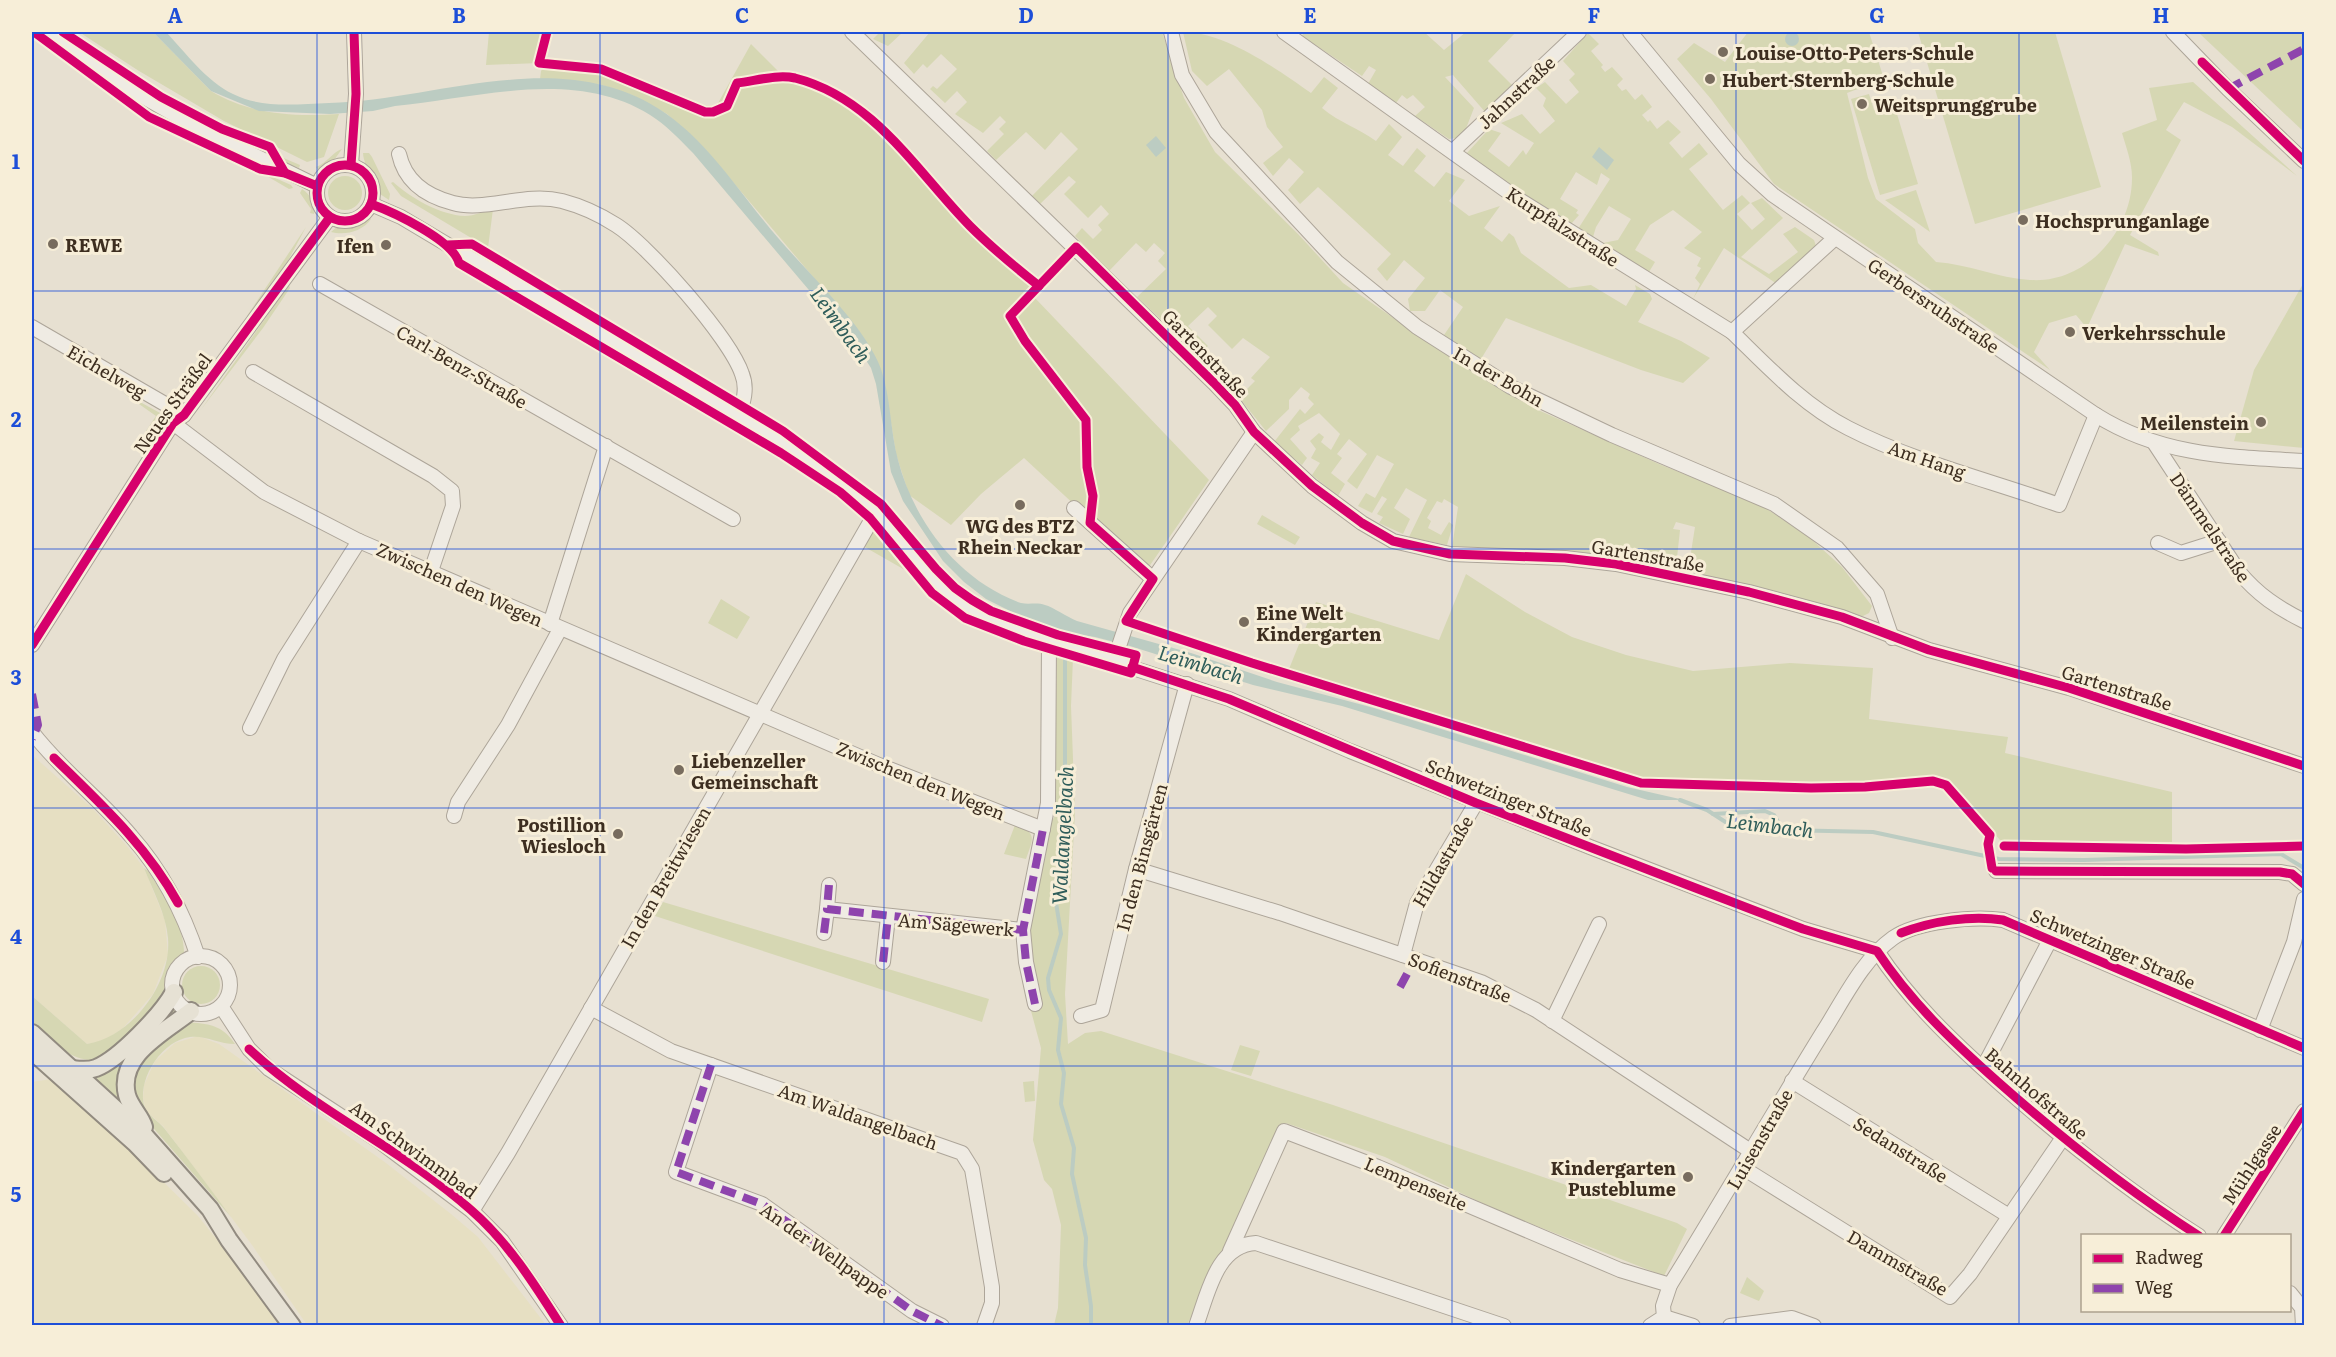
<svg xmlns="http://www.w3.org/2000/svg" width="2336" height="1357" font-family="Literata,serif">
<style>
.farmland{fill:#e6dfc2}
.green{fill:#d6d7b3}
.water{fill:#bcccc2}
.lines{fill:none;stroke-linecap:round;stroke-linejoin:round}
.stream{stroke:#bcccc2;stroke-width:4}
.minor-casing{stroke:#ada599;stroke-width:16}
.major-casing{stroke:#928b80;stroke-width:20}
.minor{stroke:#efebe3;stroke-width:14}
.major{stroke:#e6e1d4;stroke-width:16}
.quiet{stroke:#8e44ad;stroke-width:8;stroke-dasharray:15 8;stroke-linecap:butt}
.cycleway-casing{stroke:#f7eed8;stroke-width:13}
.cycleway{stroke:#d6006c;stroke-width:9}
.grid{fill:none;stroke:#1d4ed8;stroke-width:1.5;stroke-opacity:0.55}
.poi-dot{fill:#786c5e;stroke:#f7eed8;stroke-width:2}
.labels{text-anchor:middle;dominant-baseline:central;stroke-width:6;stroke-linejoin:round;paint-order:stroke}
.poi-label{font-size:18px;font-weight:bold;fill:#3d2e20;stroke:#f7eed8;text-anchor:start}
.street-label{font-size:18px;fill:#3d2e20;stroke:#f7eed8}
.water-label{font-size:20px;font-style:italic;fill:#2f5d5a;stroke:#f7eed8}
.neatline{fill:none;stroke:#1d4ed8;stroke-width:2}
.grid-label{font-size:20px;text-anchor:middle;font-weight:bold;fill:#1d4ed8}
</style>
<rect width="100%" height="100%" fill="#e7e0d1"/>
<g class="farmland">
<path d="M32,755L92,808L126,845L144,868L165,920L168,955L153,994L123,1028L104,1041L87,1044L32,996Z"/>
<path d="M198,1036L219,1044L386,1163L451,1214L478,1237L546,1325H307L252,1245L163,1126L146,1111L143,1098L144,1085L155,1061L175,1043Z"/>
<path d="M51,1079L126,1145L198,1216L286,1326H32V1082Z"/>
</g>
<g class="green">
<path d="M79,32H153L211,91C251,115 294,117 339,114L324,157L307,162L224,121L139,71Z"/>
<path d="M489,32H547L539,63L486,65Z"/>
<path d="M880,32H903L888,46L873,39Z"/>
<path d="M930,32H1162L1184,98L1215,152L1298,234L1343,283L1441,351L1536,409L1659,464L1761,505L1810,538L1842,567L1872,606L1869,613L1859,618L1779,593L1688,571L1695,527L1676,522L1673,529L1680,530L1676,567L1564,551L1452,548L1458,507L1444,499L1442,503L1437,501L1427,518L1431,521L1428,528L1441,535L1449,522L1453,525L1447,545L1409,537L1427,500L1406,488L1394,508L1410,519L1403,534L1379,523L1383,517L1377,514L1387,499L1382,496L1372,513L1358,506L1366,493L1375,498L1394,464L1377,455L1357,489L1347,481L1367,454L1349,439L1337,454L1342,458L1331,473L1345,484L1338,496L1312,475L1320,463L1311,458L1316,449L1310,441L1319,433L1324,437L1321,442L1331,450L1340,434L1319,413L1298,426L1300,430L1290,439L1307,458L1302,465L1274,442L1300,409L1305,414L1314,404L1308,398L1310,394L1301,387L1289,400V409L1266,431L1241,400L1249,394L1246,390L1255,381L1251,378L1270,357L1243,338L1232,349L1208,325L1217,316L1208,307L1188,326L1208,346L1198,355L1137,297L1166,269L1158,261L1165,253L1154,243L1146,252L1136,243L1109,271L1075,236L1082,228L1093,239L1102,230L1098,225L1109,214L1101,205L1088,218L1064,194L1076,182L1069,176L1040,204L1032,196L1078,149L1061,132L1045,150L1026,132L996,160L987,151L1004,134L999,129L1006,122L1000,116L983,133L955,114L967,102L957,91L945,103L930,89L933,86L937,89L957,69L941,54L927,68L923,64L914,74L904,63Z"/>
<path d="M1183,32C1223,31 1279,70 1311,93L1324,77L1338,88L1322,108C1340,123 1358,128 1376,141L1389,124L1402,137L1388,155L1403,166L1417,148L1426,156L1414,171L1434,187L1446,172L1465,180L1449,201L1469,216L1500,206L1484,228L1502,242L1509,233L1514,237L1521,253L1569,288L1591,285L1626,306L1636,289L1635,285L1650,294L1652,299L1638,322L1681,341L1710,358L1683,383L1641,370L1506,318L1481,359L1444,335L1463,307L1440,290L1425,311H1410L1408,299L1425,278L1404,260L1387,281L1377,269L1391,254L1318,187L1300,204L1288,190L1304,172L1289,158L1273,176L1263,163L1283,147L1267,127L1262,110L1229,69L1207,86L1192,71Z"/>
<path d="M1304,32H1424L1444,50L1466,32H1516L1488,61L1514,87L1486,113L1453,75L1445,77L1474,108L1465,131L1457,138L1449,139L1415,116L1425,107L1413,95L1407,99L1402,95L1396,103L1368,84L1376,70L1369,66L1362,76L1302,36Z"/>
<path d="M1748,32H1869L1884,79L1847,93L1868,178L1876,199L1915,229L1918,243L1936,262C1968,264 1998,278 2030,280C2085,284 2132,232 2132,178C2132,162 2126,147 2122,133L2157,120L2149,88L2193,82L2297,176L2232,127L2184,102L2166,130L2181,140L2130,235L2158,252L2159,256L2125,244L2087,328L2076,315L2049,323L2034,352L2050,370L1774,184L1711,99L1677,59L1694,43L1725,62Z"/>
<path d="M1918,32H2055L2101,187L1975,224Z"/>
<path d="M2198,32H2304V132Z"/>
<path d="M1588,33L1599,44L1591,51L1603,65L1601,67L1605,72L1612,67L1623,79L1617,85L1622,91L1626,89L1635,100L1642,94L1652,107L1642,115L1648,122L1650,120L1657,129L1668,120L1681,132L1669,143L1682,158L1699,143L1708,154L1689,169L1723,210L1742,195L1750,203L1737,214L1752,230L1765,219L1751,203L1762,198L1783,218L1741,257L1769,274L1798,252L1783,234L1795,227L1814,240L1816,246L1777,284L1724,248L1693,299L1700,284L1695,278L1701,268L1697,266L1701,258L1684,248L1702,232L1673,210L1650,225L1635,250L1655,262L1649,272L1603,243L1618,240L1631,219L1609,206L1596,227L1593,237L1578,229L1610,179L1601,173L1597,185L1576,172L1560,199L1578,210L1576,213L1579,215L1571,224L1507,185L1466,154L1489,129L1501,133L1488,151L1509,167L1523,150L1526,155L1534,143L1501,123L1522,114L1540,134L1555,121L1543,106L1546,98L1536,88L1545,82L1566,104L1579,92L1569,80L1575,74L1563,61Z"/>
<path d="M751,44L779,72L805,76L853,98L869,109L966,214L1044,287L1035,298L1209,480L1146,571L1024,458L981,494L951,525L909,495L896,454L885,385L874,355L857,329L705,149L667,114L632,95L602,85L540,79L541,71L550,59C568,61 588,60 605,66C631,74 695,111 717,105Z"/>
<path d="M1869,94L1874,110L1894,104L1918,184L1880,195L1851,99Z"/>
<path d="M236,138L300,165L299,168L271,158Z"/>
<path d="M342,149L329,167L319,171L316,167C327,163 334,151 342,149Z"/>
<path d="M363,153H369L372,157L390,194L389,200L380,194C377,178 364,169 363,153Z"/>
<path d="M253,168L291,185L293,188L289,189Z"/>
<circle cx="345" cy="193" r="17"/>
<path d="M393,182C411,198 440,215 465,216C474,216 485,211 493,209L488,248L401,196L391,183Z"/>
<path d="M302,189C311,195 314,202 314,214L310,213L311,209L300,193Z"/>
<path d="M1916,190L1930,232L1885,200Z"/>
<path d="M365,218L371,219C363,231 345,236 331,232L338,226Z"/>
<path d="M306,227L282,272L250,316H247Z"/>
<path d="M2304,282V448L2234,441L2254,370Z"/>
<path d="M289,285L290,288L263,328L200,411Z"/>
<path d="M122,392L160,413L162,425L152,442H148L146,431L156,416Z"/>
<path d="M1262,515L1300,537L1295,545L1257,524Z"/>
<path d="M875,525L919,578L863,546Z"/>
<path d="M1466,574L1525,612L1572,637L1626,655L1693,671L1790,663L1873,668L1869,719L2008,737L2005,753L2172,792V842L2000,840L1949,783L1939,778L1821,785L1698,779L1640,780L1289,669L1316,602L1439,640Z"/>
<path d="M721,599L750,617L737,639L708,623Z"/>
<path d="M1061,654L1073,658L1071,706L1075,812L1065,994L1068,1044L1085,1033L1101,1031L1333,1105L1677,1223L1687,1229L1664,1276L1501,1212L1385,1157L1286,1123L1187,1325H1054L1058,1308L1061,1225L1052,1189L1044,1180L1033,1140L1041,1048L1031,1011L1026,962L1043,829L1054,818L1057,657Z"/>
<path d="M1015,825C1038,833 1033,839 1026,859L1004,854Z"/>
<path d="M144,868L148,871C165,898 186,925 184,959C164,977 174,994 158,1011C141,1030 116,1045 97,1061C65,1059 55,1042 32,1024V996L87,1044C131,1037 172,984 168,938C166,914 153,891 144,868Z"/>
<path d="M663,902L989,999L982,1022L655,916Z"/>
<circle cx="201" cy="985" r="19"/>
<path d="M173,1008L179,1016L138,1048L122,1106L94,1079L106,1072Z"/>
<path d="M186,1022C208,1024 222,1024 235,1044C217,1044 203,1033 185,1038C159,1045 136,1082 145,1108C149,1116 158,1121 164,1128C187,1157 209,1187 231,1217L142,1115C120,1067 152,1049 186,1022Z"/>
<path d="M1240,1045L1260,1051L1251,1076L1231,1070Z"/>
<path d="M1034,1081L1035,1101L1025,1102L1023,1082Z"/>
<path d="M1747,1277L1764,1291L1759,1301L1740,1293Z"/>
</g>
<g class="water">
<path d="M153,32H166C186,53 206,81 233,94C263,109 297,104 329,103C433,100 550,49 649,103C704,133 739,193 779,239C809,274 866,327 881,369C891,398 890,430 898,460C914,522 959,581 1021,603C1029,605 1037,602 1045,605C1053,607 1067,617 1077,621L1191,653L1277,682L1374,708L1627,787L1684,800H1648L1342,706L1253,685L1130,646L1095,637L1076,634L1069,636L1036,624L986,599L964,582L943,561L903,501L891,472L876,384L871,368L858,348L693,153C681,141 670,129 656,119C580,66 478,98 395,106L373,111L330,114L259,111L211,91Z"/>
<circle cx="1792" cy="39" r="7"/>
<path d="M1156,136L1166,148L1156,157L1146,145Z"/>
<path d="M1599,147L1614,160L1607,170L1592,157Z"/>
</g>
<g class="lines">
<g class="stream">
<path d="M1065,649V832L1054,890L1061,934L1048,978L1049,990L1061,1018L1058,1050L1064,1073L1061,1104L1074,1148L1072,1174L1086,1238L1085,1265L1091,1306V1326"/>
<path d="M1680,800L1707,810L1727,823L1784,830L1873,832L1999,859L2084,860L2281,854L2304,868"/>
<path d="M1713,814L1765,811L1774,815L1783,830"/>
</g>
<defs>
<g id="minor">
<path d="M52,32L112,79L198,128L317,186"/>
<path d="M852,32L1214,383L1235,405L1254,432L1312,486L1362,523L1393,541L1450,554L1565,558L1616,564L1749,592L1842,617L1929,650L2069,688L2304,766"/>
<path d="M1171,32L1182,75L1216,132L1337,262L1417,327L1511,387L1612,435L1774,504L1837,548L1877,594L1892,638"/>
<path d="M1284,32L1518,199L1732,332L1835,238"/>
<path d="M1630,32L1739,164L1773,195L2096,415C2161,456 2230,457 2304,461"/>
<path d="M2173,32L2228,89L2304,161"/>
<path d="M1453,151L1579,32"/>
<path d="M399,154C405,182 426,196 453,203C485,212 524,192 562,201C581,206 599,214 616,225C648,245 730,338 742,374C748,389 743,403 738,418"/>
<circle cx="345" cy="193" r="28"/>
<path d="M351,165L356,94L354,32"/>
<path d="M371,204L401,217L804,457L860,497L898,536L937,586L971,612L1049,641L1229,699L1350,751L1590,847L1803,929L1877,951"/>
<path d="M320,284L733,519"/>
<path d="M32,327L184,415"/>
<path d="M1732,332C1768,367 1803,405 1848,428C1914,462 1989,480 2059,505L2096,415"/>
<path d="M253,372L433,476L452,491L453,506L431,571"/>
<path d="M173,423L264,492L359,541L879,765L1043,829"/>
<path d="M2155,444L2239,572C2258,595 2278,608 2304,621"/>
<path d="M1074,508L1153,579"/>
<path d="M2158,543L2181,553L2219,541"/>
<path d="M550,624L606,446"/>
<path d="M32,645L173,423L184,415L330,217"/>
<path d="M1114,661L1130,613L1254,432"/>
<path d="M250,728L284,659L359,541"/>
<path d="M32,732C61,770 100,799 131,836C163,872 183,911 198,957"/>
<path d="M454,816L458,802L508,725L560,629"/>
<path d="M1136,869L1280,913L1481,982L1536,1010L1752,1152"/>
<path d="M1996,871L2280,872L2292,874L2304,884"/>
<path d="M829,885L827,909L1023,930"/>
<path d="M824,933L827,909"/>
<path d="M1877,951C1910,1001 1952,1041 1997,1081C2060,1137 2127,1190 2199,1236"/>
<path d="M1403,955L1417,903L1476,803"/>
<circle cx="201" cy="985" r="29"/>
<path d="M883,962L888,917"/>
<path d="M1035,1004L1026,962L1023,930L1048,803L1049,641"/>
<path d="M221,1006L249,1049L269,1069L379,1141L472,1211L502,1241L561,1326"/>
<path d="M591,1008L671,1051L962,1153L972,1169L992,1287V1303L984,1326"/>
<path d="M1081,1016L1102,1010L1136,869L1187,684"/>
<path d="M1552,1021L1599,924"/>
<path d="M2260,1030L2294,942L2304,899"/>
<path d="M711,1065L676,1172L762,1204L912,1311L942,1326"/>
<path d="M1983,1068L2050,940"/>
<path d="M1792,1081L2009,1216"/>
<path d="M1743,1168L1950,1297L1970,1274L2062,1139"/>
<path d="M472,1211L508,1153L876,512"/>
<path d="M2224,1236L2304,1111"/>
<path d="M1230,1251L1284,1131L1378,1167L1620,1270L1670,1285"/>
<path d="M2290,1293L2302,1308L2303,1326"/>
<path d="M1664,1317L1693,1326"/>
<path d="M1196,1326C1208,1294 1216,1245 1256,1243L1504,1326"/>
<path d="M1650,1326L1664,1317L1663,1306L1670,1285C1722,1201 1771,1116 1823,1032C1843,1001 1862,960 1893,938C1917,921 1974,916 2003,920L2304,1048"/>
<path d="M1730,1326L1792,1318L1814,1326"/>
</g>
<g id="major">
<path d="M32,1033L146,1137L210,1209L229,1240L292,1326"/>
<path d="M32,1051L135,1143L164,1173"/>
<path d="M72,1069C81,1070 88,1071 96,1068C119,1059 162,1014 174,992"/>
<path d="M144,1127C141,1116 130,1107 127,1095C117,1055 165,1032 191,1011"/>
</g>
</defs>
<use href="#minor" class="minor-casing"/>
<use href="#major" class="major-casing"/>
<use href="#minor" class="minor"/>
<use href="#major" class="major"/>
<g class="quiet">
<path d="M2228,89L2304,49"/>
<path d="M32,694L38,725L32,739"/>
<path d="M829,885L827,909L1023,930"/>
<path d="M824,933L827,909"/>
<path d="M883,962L888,917"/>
<path d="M1400,987L1415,959"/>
<path d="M1035,1004L1026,962L1023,930L1043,829"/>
<path d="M711,1065L676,1172L762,1204L912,1311L942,1326"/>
</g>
<defs>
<g id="cycleway">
<path d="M34,32L149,117L260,169L285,173L317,186"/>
<path d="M63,32L161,97L222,129L270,147L285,173"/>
<path d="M547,32L539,63L601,69L705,112H713L727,106L737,83C755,81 777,74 795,78C874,98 917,172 970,226C992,248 1015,267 1039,286"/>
<path d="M2202,62L2304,161"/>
<circle cx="345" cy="193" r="28"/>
<path d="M351,165L356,94L354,32"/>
<path d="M371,204C393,212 453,240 459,263L781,453L840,492L870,518L932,593L965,618L1024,641L1131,673L1136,655L1058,635L991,611L972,600L955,588L936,569L881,504L783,431L472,244L447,245"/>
<path d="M32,645L173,423L184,415L330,217"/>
<path d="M1132,667L1229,699L1476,803L1693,887L1803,929L1877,951C1910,1001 1952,1041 1997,1081C2060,1137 2127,1190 2199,1236"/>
<path d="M54,758C100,803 147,846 178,903"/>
<path d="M2004,846L2186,849L2304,846"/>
<path d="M1992,868L1988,844L1990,835L1946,785L1933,781L1865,787L1811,788L1641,783L1252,663L1126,621L1153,579L1090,523L1093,496L1087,467L1086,420L1025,341L1010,316L1076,247L1214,383L1235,405L1254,432L1312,486L1362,523L1393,541L1450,554L1565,558L1616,564L1749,592L1842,617L1929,650L2069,688L2304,766"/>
<path d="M1996,871L2280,872L2292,874L2304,884"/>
<path d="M1901,933C1932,921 1971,915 2003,920L2304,1048"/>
<path d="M249,1049C316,1112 403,1149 471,1210C508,1242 535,1285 561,1326"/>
<path d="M2224,1236L2304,1111"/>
</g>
</defs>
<use href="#cycleway" class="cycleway-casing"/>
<use href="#cycleway" class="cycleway"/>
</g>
<path class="grid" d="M317,32V1326M600,32V1326M884,32V1326M1168,32V1326M1452,32V1326M1736,32V1326M2019,32V1326M32,291H2304M32,549H2304M32,808H2304M32,1066H2304"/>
<g class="poi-dot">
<circle cx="1723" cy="52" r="6"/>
<circle cx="1710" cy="79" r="6"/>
<circle cx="1862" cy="104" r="6"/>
<circle cx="2023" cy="220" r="6"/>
<circle cx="53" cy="244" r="6"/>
<circle cx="386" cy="245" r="6"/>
<circle cx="2070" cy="332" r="6"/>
<circle cx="2261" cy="422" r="6"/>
<circle cx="1020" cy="505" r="6"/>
<circle cx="1244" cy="622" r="6"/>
<circle cx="679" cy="770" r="6"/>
<circle cx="618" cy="834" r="6"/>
<circle cx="1688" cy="1177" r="6"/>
</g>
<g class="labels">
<g class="poi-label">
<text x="1735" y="52">Louise-Otto-Peters-Schule</text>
<text x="1722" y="79">Hubert-Sternberg-Schule</text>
<text x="1874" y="104">Weitsprunggrube</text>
<text x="2035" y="220">Hochsprunganlage</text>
<text x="65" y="244">REWE</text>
<text x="374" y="245" text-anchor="end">Ifen</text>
<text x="2082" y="332">Verkehrsschule</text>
<text x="2249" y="422" text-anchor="end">Meilenstein</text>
<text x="1020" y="525" text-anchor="middle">WG des BTZ<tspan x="1020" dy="21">Rhein Neckar</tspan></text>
<text x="1256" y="612">Eine Welt<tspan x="1256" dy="21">Kindergarten</tspan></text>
<text x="691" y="760">Liebenzeller<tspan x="691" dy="21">Gemeinschaft</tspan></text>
<text x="606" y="824" text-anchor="end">Postillion<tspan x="606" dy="21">Wiesloch</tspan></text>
<text x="1676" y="1167" text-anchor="end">Kindergarten<tspan x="1676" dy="21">Pusteblume</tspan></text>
</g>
<g class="street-label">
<text transform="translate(1516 92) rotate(-43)">Jahnstraße</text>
<text transform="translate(1563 226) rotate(33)">Kurpfalzstraße</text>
<text transform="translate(1934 305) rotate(34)">Gerbersruhstraße</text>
<text transform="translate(1206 353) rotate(46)">Gartenstraße</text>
<text transform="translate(462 366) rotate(30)">Carl-Benz-Straße</text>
<text transform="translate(107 371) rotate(30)">Eichelweg</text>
<text transform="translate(1499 376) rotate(30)">In der Bohn</text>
<text transform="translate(172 403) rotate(-54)">Neues Sträßel</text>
<text transform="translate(1927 459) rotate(19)">Am Hang</text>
<text transform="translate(2211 527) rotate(56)">Dämmelstraße</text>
<text transform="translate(1648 555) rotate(10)">Gartenstraße</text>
<text transform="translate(460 584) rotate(24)">Zwischen den Wegen</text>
<text transform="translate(2117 687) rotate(17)">Gartenstraße</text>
<text transform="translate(921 780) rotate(22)">Zwischen den Wegen</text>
<text transform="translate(1509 797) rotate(22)">Schwetzinger Straße</text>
<text transform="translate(1141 857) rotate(-75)">In den Binsgärten</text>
<text transform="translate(1442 861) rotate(-60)">Hildastraße</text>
<text transform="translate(665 877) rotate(-60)">In den Breitwiesen</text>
<text transform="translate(956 924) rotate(5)">Am Sägewerk</text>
<text transform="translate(2113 948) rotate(23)">Schwetzinger Straße</text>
<text transform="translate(1460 977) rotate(21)">Sofienstraße</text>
<text transform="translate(2037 1093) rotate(41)">Bahnhofstraße</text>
<text transform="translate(858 1116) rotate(19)">Am Waldangelbach</text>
<text transform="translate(1759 1139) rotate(-60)">Luisenstraße</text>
<text transform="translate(414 1149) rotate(36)">Am Schwimmbad</text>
<text transform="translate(1901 1149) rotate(32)">Sedanstraße</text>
<text transform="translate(2251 1164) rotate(-57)">Mühlgasse</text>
<text transform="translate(1416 1183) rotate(23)">Lempenseite</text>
<text transform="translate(825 1250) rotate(35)">An der Wellpappe</text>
<text transform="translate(1898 1262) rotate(30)">Dammstraße</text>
</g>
<g class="water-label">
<text transform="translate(842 324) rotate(54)">Leimbach</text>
<text transform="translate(1201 663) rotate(17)">Leimbach</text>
<text transform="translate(1770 824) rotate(7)">Leimbach</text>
<text transform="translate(1061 835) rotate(-87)">Waldangelbach</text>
</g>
</g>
<rect width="2336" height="1357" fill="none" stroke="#f7eed8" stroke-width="66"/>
<rect x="2081" y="1234" width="210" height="78" fill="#f7eed8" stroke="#ada18e" stroke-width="1.5"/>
<rect x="2093" y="1254" width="30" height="9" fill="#d6006c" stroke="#ada18e" stroke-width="1.5"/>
<text x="2135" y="1264" font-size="18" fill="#3d2e20">Radweg</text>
<rect x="2093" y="1284" width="30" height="9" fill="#8e44ad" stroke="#ada18e" stroke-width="1.5"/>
<text x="2135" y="1294" font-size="18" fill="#3d2e20">Weg</text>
<rect x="33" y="33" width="2270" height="1291" class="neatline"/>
<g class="grid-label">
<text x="175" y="23">A</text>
<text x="459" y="23">B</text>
<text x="742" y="23">C</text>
<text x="1026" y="23">D</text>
<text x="1310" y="23">E</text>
<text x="1594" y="23">F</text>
<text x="1877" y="23">G</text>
<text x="2161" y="23">H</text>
<text x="16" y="169">1</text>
<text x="16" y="427">2</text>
<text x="16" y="685">3</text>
<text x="16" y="944">4</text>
<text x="16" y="1202">5</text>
</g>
</svg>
